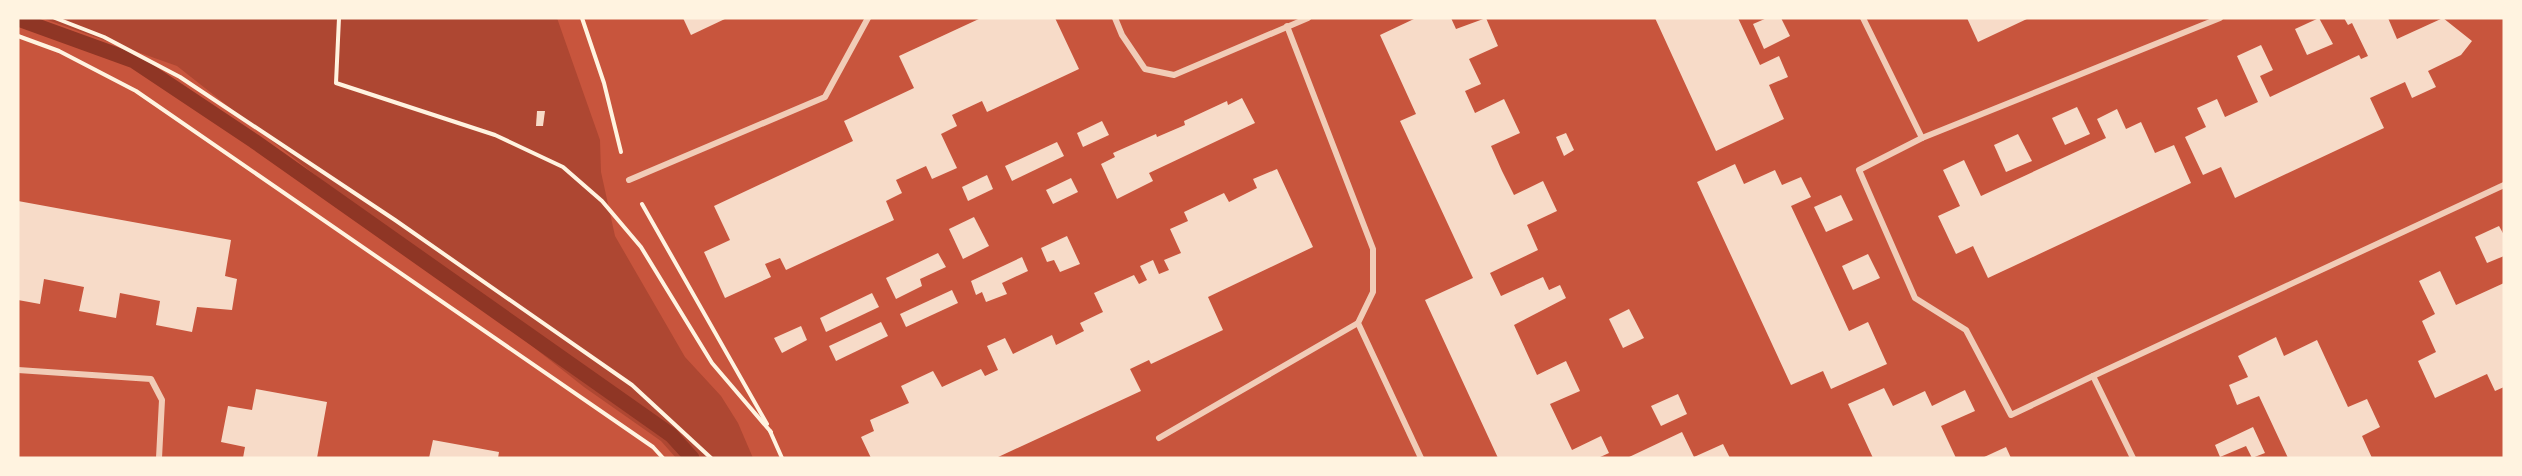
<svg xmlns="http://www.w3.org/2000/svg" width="2522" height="476" font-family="'Public Sans',sans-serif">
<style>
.green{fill:#ae4732}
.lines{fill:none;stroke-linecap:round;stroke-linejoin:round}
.stream{stroke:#8f3625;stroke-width:15}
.building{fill:#f7dbc8}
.path{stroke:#fff3e0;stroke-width:4}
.minor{stroke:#f1ccb7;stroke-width:6}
</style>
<rect width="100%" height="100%" fill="#c8553d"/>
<path class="green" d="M42,18H557L600,140L601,172L615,236L685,357L721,396L738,423L753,458H676L661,441L584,387L177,66Z"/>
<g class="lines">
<path class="stream" d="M18,19L134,61L254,141L671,435L692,458"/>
</g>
<g class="building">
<path d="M683,18H727L691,35Z"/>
<path d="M981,18H1055L1079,69L987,112L982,101L952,115L957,126L941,134L957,168L932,179L926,166L896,180L902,193L886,201L894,220L786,270L780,258L765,264L771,277L725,298L704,252L730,240L714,206L853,141L844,121L914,88L899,56Z"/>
<path d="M1416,18H1451L1456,29L1486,18L1498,46L1469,59L1481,84L1465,91L1475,113L1504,99L1520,133L1491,146L1502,171L1514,195L1543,181L1557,211L1527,225L1538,250L1490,273L1501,296L1543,277L1549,290L1560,285L1566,298L1514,325L1537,375L1566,361L1580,391L1550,404L1572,450L1601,436L1609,453L1598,458H1498L1425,300L1473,278L1400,121L1416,114L1380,35Z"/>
<path d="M1655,18H1738L1760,65L1779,56L1788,77L1769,85L1784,119L1716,151Z"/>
<path d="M1767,18H1781L1790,36L1764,49L1753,24Z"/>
<path d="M1967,18H2029L1978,42Z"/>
<path d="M2319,18L2333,44L2307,55L2295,29Z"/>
<path d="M2344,18H2388L2397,39L2443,18L2472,41L2461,55L2428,71L2436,87L2412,98L2405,82L2370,98L2384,128L2235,198L2221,167L2203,175L2185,137L2206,127L2197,108L2217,99L2225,117L2258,102L2237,56L2261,45L2273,70L2260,76L2270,97L2359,55L2361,59L2368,56L2352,23L2348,25Z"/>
<path d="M1242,98L1255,123L1149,173L1153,181L1117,199L1101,164L1115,157L1113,153L1156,134L1157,137L1185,125L1184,121L1227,101L1228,105Z"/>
<path d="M2077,107L2090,134L2065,145L2052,118Z"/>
<path d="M2117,109L2126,129L2141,122L2155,153L2174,145L2191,183L1988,278L1973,246L1956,254L1938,216L1960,206L1943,170L1964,160L1981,196L2106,138L2097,119Z"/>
<path d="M537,111H545L543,126H536Z"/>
<path d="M1102,121L1109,135L1083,147L1077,133Z"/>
<path d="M1566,133L1574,150L1564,156L1556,137Z"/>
<path d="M2018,134L2032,161L2006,172L1994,145Z"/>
<path d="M1057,142L1064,156L1012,181L1005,166Z"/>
<path d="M1735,164L1744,184L1775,170L1782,185L1801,177L1811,197L1791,206L1815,257L1849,331L1868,322L1887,364L1831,389L1823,371L1791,385L1697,182Z"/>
<path d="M1277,169L1313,247L1208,297L1223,330L1151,364L1149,360L1130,369L1141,391L996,458H871L861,437L874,431L870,420L909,403L901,386L933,371L942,387L981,369L985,376L998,370L987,346L1005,338L1013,354L1052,335L1056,345L1084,331L1080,323L1103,312L1094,293L1134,275L1139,284L1147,280L1140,266L1153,260L1159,274L1169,270L1164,260L1181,253L1170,229L1188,221L1184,212L1224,193L1229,202L1257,188L1253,179Z"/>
<path d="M987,175L993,189L968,201L962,187Z"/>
<path d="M1071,178L1078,192L1053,204L1046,190Z"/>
<path d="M1841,195L1853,220L1826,232L1814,207Z"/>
<path d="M18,201L231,240L225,276L237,279L232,310L197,307L192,332L156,325L160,301L120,293L116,318L79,311L84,287L44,279L40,304L18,300Z"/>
<path d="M974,217L989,246L963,259L949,229Z"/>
<path d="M2499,226L2504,235V256L2487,263L2475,237Z"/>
<path d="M1067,236L1080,264L1060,272L1054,260L1047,262L1041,248Z"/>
<path d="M938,253L946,267L920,279L922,286L896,299L886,278Z"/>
<path d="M1868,254L1880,278L1853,290L1842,266Z"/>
<path d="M1022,257L1028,271L1002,283L1007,294L986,302L982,292L976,295L971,281Z"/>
<path d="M2440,271L2456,305L2504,283V387L2495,391L2487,374L2435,398L2418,361L2436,352L2422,321L2435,314L2419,281Z"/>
<path d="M952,290L958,303L906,327L900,314Z"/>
<path d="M872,293L879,307L826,332L820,318Z"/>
<path d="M1629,309L1644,338L1623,348L1609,319Z"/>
<path d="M881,322L888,336L836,361L829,346Z"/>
<path d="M801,326L807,340L782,353L774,338Z"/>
<path d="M2276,337L2284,356L2317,340L2348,407L2367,399L2380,427L2362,436L2372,458H2288L2259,396L2237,405L2229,385L2248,377L2238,356Z"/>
<path d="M1884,388L1893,406L1925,391L1932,406L1965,390L1975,411L1941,426L1956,458H1873L1848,404Z"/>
<path d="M256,389L327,402L317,458H243L245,447L221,442L228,406L252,410Z"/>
<path d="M1678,394L1687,414L1661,426L1651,406Z"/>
<path d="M2253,427L2265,453L2252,458L2246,446L2220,457L2215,445Z"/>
<path d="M1682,432L1694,457L1723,444L1730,458H1627Z"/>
<path d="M433,440L499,452L498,458H429Z"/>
<path d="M2006,447L2011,458H1982Z"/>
</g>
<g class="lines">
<g class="path">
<path d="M55,18L104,37L180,77L395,220L632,385L711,458"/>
<path d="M339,18L336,83L495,135L563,167L602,201L641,247L712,363L771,432"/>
<path d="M582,18L604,83L621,152"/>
<path d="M18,36L59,51L136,91L653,447L663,458"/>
<path d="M642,204L767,424"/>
<path d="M770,431L782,458"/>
</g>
<g class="minor">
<path d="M1115,18L1122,35L1145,69L1174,75L1308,18"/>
<path d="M1863,18L1922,138L1859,170L1915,298L1966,330L2011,415L2093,376"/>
<path d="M1287,26L1373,249V292L1358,323L1421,458"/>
<path d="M1922,138L2220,18"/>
<path d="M629,180L825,97L868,18"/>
<path d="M18,370L151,379L162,400L159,458"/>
<path d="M1159,438L1358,323"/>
<path d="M2133,458L2093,376L2504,185"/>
</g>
</g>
<rect width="2522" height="476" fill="none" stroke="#fff3e0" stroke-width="39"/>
</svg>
